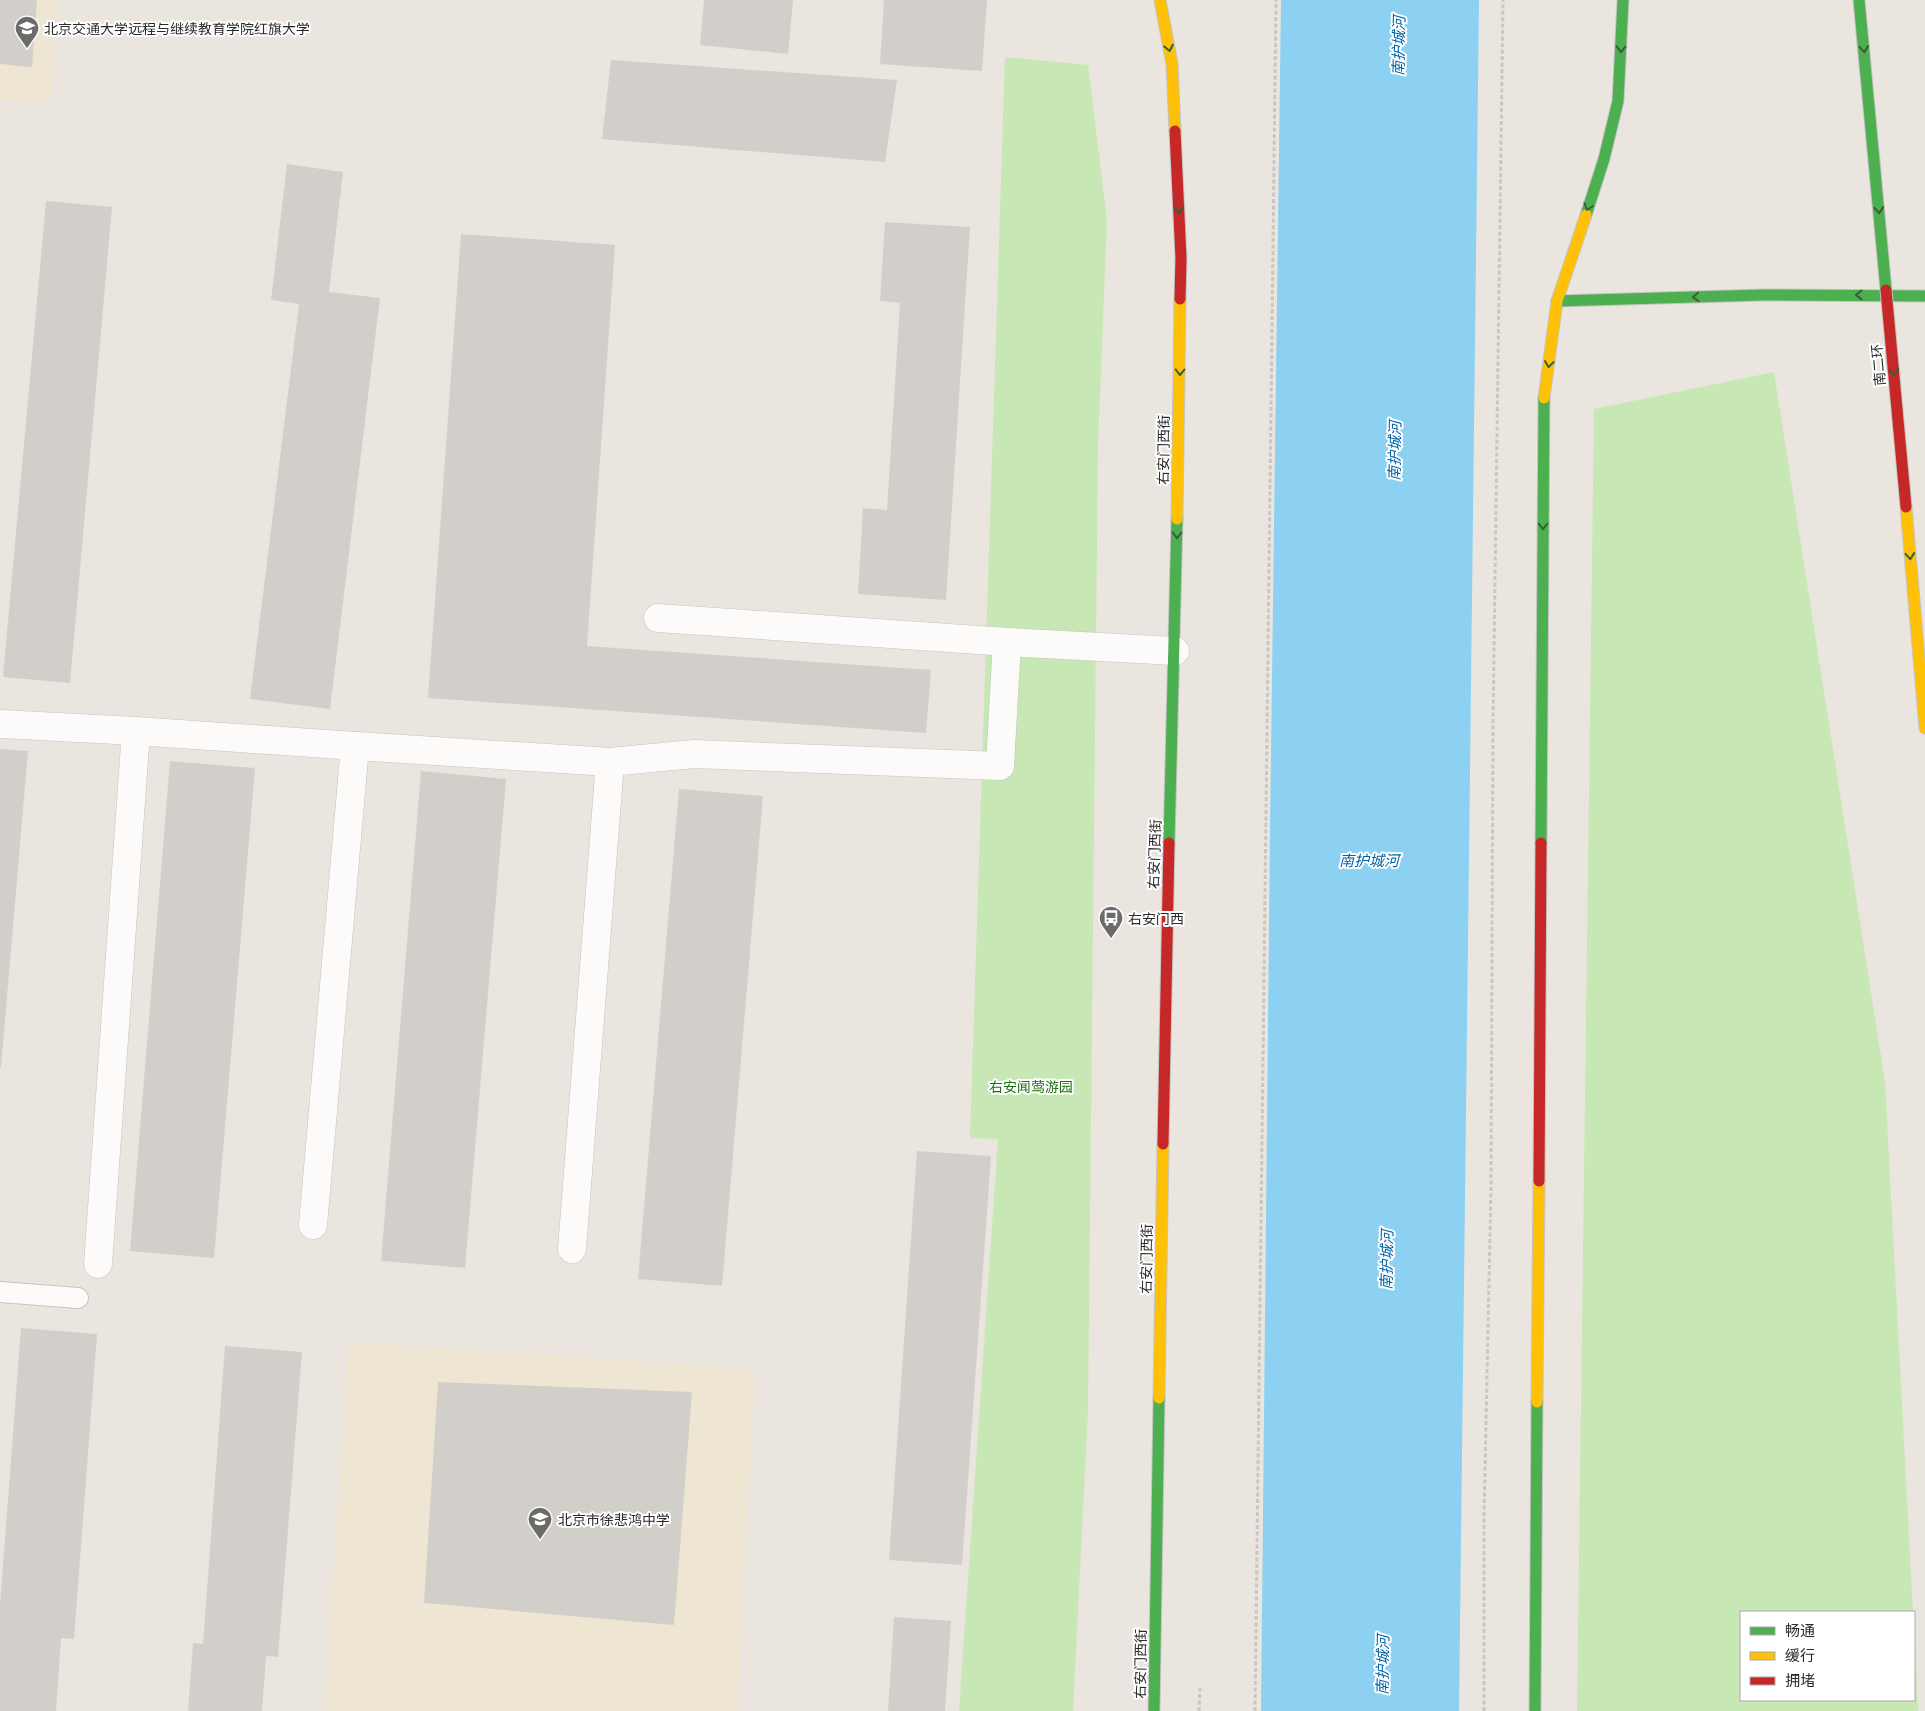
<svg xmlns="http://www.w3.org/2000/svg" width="1925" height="1711" font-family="Commissioner,'Noto Sans SC',sans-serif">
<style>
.education{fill:#eee6d2}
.green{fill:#c7e8b4}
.water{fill:#8cd1f2}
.building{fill:#d2cfca}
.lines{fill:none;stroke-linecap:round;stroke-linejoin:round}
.lane-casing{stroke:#c6c4c4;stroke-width:22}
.street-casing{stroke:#c6c4c4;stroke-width:29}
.fast-casing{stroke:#c6c4c4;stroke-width:13}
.slow-casing{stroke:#c6c4c4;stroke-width:13}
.jam-casing{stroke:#c6c4c4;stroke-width:13}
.path{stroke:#c8c7c6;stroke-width:3;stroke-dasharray:4 2.5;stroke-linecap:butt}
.lane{stroke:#fcfbfa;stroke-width:20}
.street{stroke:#fcfbfa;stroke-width:28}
.fast{stroke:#4caf50;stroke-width:11}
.slow{stroke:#ffc107;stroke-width:11}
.jam{stroke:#c62828;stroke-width:11}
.fast-bridge-casing{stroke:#c5c3c0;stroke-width:13;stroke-linecap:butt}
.jam-bridge-casing{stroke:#c5c3c0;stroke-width:13;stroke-linecap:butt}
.fast-bridge{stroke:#4caf50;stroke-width:11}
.jam-bridge{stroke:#c62828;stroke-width:11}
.oneway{stroke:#385f39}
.labels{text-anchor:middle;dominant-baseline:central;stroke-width:4;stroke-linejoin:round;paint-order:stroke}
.poi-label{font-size:14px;fill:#2a2a2a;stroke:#fff;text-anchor:start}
.street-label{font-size:14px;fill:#2a2a2a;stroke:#fff}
.park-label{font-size:14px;fill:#206e13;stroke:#fff}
.water-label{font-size:15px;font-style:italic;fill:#0063a8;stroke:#fff}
</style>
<rect width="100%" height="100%" fill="#eae5de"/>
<g class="education">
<path d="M0,0H58L50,103L0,99Z"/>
<path d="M349,1342L755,1369L737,1711H324Z"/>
</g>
<g class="green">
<path d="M1005,57L1088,65L1107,220L1098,445L1088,1410L1073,1711H959L998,1139L970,1138Z"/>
<path d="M1774,372L1885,1082L1913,1612H1741V1700H1914V1625L1918,1711H1577L1594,409Z"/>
</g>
<path class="water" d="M1281,0H1479L1459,1711H1261L1270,827Z"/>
<g class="building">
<path d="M0,0H37L32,67L0,64Z"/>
<path d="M704,0H793L788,54L700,45Z"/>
<path d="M884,0H987L982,71L880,64Z"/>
<path d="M611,60L897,80L885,162L602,139Z"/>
<path d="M287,164L343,172L329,292L380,298L330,709L250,699L299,304L271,300Z"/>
<path d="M46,201L112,207L70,683L3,677Z"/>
<path d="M885,222L970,227L946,600L858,594L863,508L887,510L900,303L880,301Z"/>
<path d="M461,234L615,245L587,646L931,670L926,733L428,698Z"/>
<path d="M0,749L28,751L1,1067H0Z"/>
<path d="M170,761L255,768L214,1258L130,1251Z"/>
<path d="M421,771L506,779L465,1268L381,1261Z"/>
<path d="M679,789L763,796L722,1286L638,1279Z"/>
<path d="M917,1151L991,1156L962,1565L889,1560Z"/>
<path d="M21,1328L97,1334L74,1639L61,1638L56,1711H0V1605Z"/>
<path d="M225,1346L302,1352L278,1657L266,1656L262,1711H188L193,1643L203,1644Z"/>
<path d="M438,1382L692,1392L674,1625L424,1603Z"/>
<path d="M894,1617L951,1621L945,1711H888Z"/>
</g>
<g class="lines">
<defs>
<path id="lane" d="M0,1292L78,1298"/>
<g id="street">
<path d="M658,618L1007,642L1175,651"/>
<path d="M0,724L136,731L355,746L610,762L694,754L1000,766L1007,642"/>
<path d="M313,1225L355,746"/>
<path d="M572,1249L610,762"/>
<path d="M98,1264L136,731"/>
</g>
<g id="fast">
<path d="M1586,215L1604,159L1618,101L1623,0"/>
<path d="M1557,301L1762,295L1925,296"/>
<path d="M1169,843L1177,519"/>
<path d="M1541,843L1544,398"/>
<path d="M1154,1711L1159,1398"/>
<path d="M1535,1711L1537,1402"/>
</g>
<g id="slow">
<path d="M1160,0L1172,64L1175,131"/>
<path d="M1544,398L1557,301L1586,215"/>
<path d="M1906,507L1925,728"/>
<path d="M1177,519L1180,299"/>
<path d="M1159,1398L1163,1144"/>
<path d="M1537,1402L1539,1181"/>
</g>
<g id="jam">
<path d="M1175,131L1181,258L1180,299"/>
<path d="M1163,1144L1169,843"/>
<path d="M1539,1181L1541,843"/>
</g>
</defs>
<use href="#lane" class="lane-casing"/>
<use href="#street" class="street-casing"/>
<use href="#fast" class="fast-casing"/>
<use href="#slow" class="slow-casing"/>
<use href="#jam" class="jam-casing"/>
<g class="path">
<path d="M1199,1711L1200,1688"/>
<path d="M1255,1711L1276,0"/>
<path d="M1484,1711V1518L1491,1188L1493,724L1503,0"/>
</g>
<use href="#lane" class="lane"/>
<use href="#street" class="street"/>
<use href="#fast" class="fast"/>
<use href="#slow" class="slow"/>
<use href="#jam" class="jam"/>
<defs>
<path id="fast-bridge" d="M1859,0L1886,290"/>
<path id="jam-bridge" d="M1886,290L1906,507"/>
</defs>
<use href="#fast-bridge" class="fast-bridge-casing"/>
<use href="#jam-bridge" class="jam-bridge-casing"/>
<use href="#fast-bridge" class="fast-bridge"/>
<use href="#jam-bridge" class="jam-bridge"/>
</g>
<defs><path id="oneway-chevron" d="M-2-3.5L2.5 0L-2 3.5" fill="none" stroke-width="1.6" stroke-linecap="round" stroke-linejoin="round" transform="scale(1.25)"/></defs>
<g class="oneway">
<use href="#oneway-chevron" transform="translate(1169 48) rotate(79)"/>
<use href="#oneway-chevron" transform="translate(1621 49) rotate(92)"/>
<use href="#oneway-chevron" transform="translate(1864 49) rotate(85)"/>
<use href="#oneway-chevron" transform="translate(1588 207) rotate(108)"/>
<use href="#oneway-chevron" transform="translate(1179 210) rotate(87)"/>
<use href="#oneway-chevron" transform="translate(1879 210) rotate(85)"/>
<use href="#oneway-chevron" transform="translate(1859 295) rotate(-180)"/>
<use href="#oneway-chevron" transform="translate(1696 297) rotate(178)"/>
<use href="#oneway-chevron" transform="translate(1549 364) rotate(97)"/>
<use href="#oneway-chevron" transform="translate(1180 372) rotate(91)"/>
<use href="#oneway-chevron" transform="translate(1894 372) rotate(85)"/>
<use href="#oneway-chevron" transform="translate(1543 526) rotate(90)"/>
<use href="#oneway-chevron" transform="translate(1177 535) rotate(91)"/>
<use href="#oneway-chevron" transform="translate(1910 556) rotate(85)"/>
</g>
<defs>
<symbol id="university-pin" viewBox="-11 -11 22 30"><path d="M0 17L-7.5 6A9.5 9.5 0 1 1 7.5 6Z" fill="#6d6b69" stroke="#fff"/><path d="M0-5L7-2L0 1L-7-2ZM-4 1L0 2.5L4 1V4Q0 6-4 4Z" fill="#fff"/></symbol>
<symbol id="bus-pin" viewBox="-11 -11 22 30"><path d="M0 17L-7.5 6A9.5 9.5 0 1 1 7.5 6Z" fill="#6d6b69" stroke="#fff"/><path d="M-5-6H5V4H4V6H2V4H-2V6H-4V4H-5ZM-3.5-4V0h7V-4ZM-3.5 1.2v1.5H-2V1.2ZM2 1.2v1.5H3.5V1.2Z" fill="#fff"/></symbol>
<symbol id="school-pin" viewBox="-11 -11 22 30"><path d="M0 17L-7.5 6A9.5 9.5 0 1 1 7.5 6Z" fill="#6d6b69" stroke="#fff"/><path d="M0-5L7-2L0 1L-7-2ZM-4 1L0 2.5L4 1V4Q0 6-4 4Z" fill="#fff"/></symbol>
</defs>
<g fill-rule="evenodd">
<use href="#university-pin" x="13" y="14" width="28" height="38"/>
<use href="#bus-pin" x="1097" y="904" width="28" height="38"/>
<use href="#school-pin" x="526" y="1505" width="28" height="38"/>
</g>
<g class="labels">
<g class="poi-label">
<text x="44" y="28">北京交通大学远程与继续教育学院红旗大学</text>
<text x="1128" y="918">右安门西</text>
<text x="558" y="1519">北京市徐悲鸿中学</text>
</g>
<g class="street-label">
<text transform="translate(1878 365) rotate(-95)">南二环</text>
<text transform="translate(1163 450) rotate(-89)">右安门西街</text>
<text transform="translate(1154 854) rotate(-88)">右安门西街</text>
<text transform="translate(1146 1259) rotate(-89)">右安门西街</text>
<text transform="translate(1140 1664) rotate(-89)">右安门西街</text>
</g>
<g class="park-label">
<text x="1031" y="1086">右安闻莺游园</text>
</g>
<g class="water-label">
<text transform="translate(1398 46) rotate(-89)">南护城河</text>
<text transform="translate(1394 451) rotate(-89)">南护城河</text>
<text x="1369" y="860">南护城河</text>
<text transform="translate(1386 1260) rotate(-89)">南护城河</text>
<text transform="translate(1382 1665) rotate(-89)">南护城河</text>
</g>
</g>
<rect x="1740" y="1611" width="175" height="90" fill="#ffffff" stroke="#aaaaaa"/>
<rect x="1750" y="1627" width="25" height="8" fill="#4caf50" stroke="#aaaaaa"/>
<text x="1785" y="1636" font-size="15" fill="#2a2a2a">畅通</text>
<rect x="1750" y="1652" width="25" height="8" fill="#ffc107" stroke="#aaaaaa"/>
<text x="1785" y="1661" font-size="15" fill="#2a2a2a">缓行</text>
<rect x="1750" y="1677" width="25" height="8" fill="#c62828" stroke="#aaaaaa"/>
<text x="1785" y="1686" font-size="15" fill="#2a2a2a">拥堵</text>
</svg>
